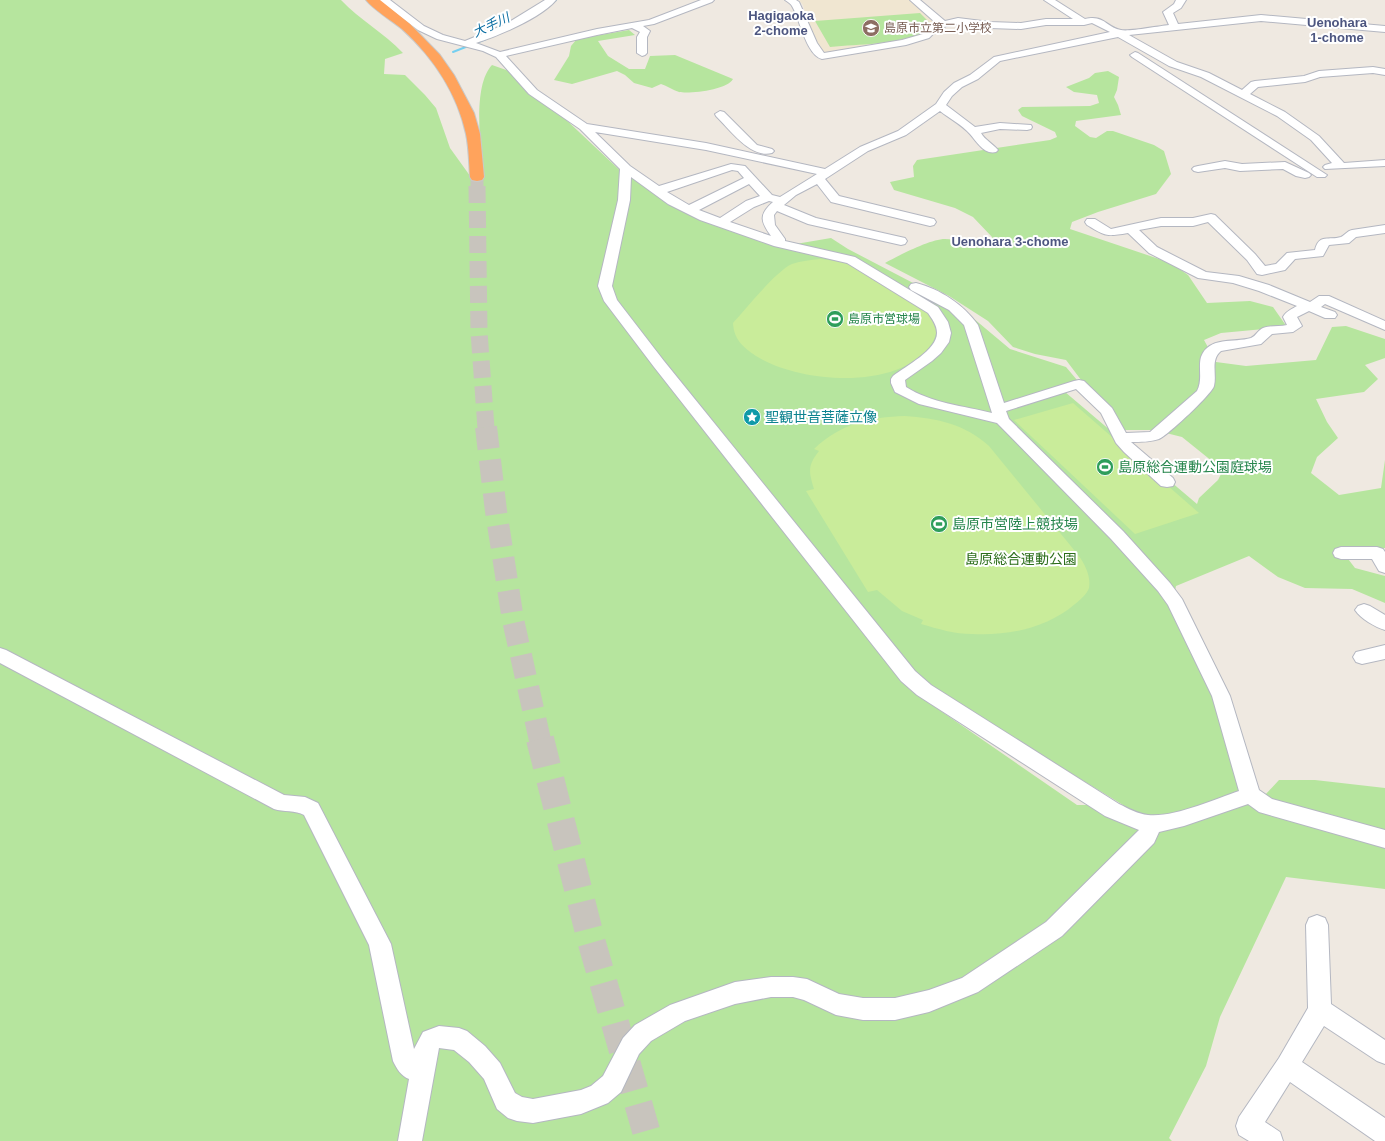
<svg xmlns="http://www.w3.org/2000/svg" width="1385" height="1141" font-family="Helvetica,'Noto Sans JP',sans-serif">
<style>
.education{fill:#f0e6d1}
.green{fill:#b6e59e;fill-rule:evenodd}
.pitch{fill:#c9ec9a}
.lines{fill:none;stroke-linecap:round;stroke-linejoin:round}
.stream{stroke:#75cff0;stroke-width:2}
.highway-tunnel-far3{stroke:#c8c4bd;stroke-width:13;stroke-dasharray:13 6;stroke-linecap:butt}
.highway-tunnel-far2{stroke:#c8c4bd;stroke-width:17;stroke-dasharray:17 8;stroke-linecap:butt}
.highway-tunnel-far1{stroke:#c8c4bd;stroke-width:22;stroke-dasharray:22 11;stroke-linecap:butt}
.highway-tunnel{stroke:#c8c4bd;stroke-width:28;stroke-dasharray:28 14;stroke-linecap:butt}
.minor-casing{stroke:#b4b7c1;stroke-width:2}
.highway-casing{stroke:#c9c9c9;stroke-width:2}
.minor{fill:#fff;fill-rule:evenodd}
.highway{fill:#ffa35c;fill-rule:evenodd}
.labels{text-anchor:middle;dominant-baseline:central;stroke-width:4;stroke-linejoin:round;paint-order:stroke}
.far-education-label{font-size:12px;fill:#785e54;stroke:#fff;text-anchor:start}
.far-leisure-label{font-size:12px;fill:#27864d;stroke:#fff;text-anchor:start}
.far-neighbourhood-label{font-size:13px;font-weight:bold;fill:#4d5680;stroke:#fff}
.far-water-label{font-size:13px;font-style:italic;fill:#0d6fa3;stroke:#fff}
.culture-label{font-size:14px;fill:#0d838f;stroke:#fff;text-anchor:start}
.leisure-label{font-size:14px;fill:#27864d;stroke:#fff;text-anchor:start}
.park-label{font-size:14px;fill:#2c6e1b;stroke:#fff}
</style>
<rect width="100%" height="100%" fill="#efe9e1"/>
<path class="education" d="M799,0H910L937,25L924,35L914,39L824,53L814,42L803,5Z"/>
<g class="green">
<path d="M0,0H341C360,20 384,33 403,53L385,59L384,74L405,75L425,95L436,108L450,148L473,180L483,175C481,148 472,86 492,65L509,71L561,115L628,178L629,175L653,193L778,247L831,238L848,249L961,308L1010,349L1066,367L1077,380L1058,386L1197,504L1199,498L1218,480L1223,470L1182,437L1154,430H1124L1109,417L1066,360L1035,354L1013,347L988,321L949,296L885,263C898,256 930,239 945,239C961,240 978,246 994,241L992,237L973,217L955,208L894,190L890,182L914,177L913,166L917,160L1050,140L1057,137L1055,132L1022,116L1018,110L1022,107L1090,106L1099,103L1097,95L1074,92L1066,87L1089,78L1095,73L1108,71L1119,77L1117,90L1114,97L1118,105L1121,115L1076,121L1075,126L1090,137L1096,138L1107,131H1113L1154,145L1164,151L1171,174L1156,194L1098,212L1072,222L1070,229L1171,263L1188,275L1207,303L1250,301L1273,307L1287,327L1221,333L1204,340L1216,362L1246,366L1316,360L1332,327L1346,326L1385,339V358L1365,365L1378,379L1364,392L1316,399L1327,422L1338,438L1317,457L1311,473L1339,495L1381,488L1385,460V548L1356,549L1345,555L1355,568L1385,576V603L1352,589L1305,588L1278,577L1249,556L1176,586L1172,604L1214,699L1241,785L1265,795L1279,780H1315L1385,788V889L1286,877L1220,1017L1206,1066L1169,1138L1172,1141H0ZM858,606L913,675L931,688L1123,805H1077L909,689Z"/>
<path d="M920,13L932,25L923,30L922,33C893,45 861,44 830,47L815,21Z"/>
<path d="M629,30L635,35L598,41L608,56L629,69H645L650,56L675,55L733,79C727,90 690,94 679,92C673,90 667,86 661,84L652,88L634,83L625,75L617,71L572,84L554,80L569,56L571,46L577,39Z"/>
</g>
<g class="pitch">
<path d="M820,259L844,262L857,266L931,315C938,325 938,333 932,343C900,392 799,383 756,356C743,347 734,340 733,323C746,309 776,271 792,264C801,261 811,260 820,259Z"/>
<path d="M1073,403L1199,513L1135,534L1014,420Z"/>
<path d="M905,416C936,418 965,424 989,446L1079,556C1085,565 1091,576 1089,588C1087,594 1080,600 1075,604C1047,628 1009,636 972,634C955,634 938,629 921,624L923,620L902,611L877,590L868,592L806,491L814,489C809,472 807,466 819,451L814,449C840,424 870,417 905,416Z"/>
</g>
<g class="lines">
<g class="stream">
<path d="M551,4L556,0"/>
<path d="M453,52L486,39"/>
</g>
<path class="highway-tunnel-far3" d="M477,177V187"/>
<path class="highway-tunnel-far2" d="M477,186L479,332L486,428"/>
<path class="highway-tunnel-far1" d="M486,427L496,511L513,620L540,740"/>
<path class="highway-tunnel" d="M540,739L591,940L649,1141"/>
<defs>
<g id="minor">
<path d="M379,0H390L424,26L443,35L465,41L506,24L545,0H556C541,18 498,36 476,43L500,52L597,29L649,20L701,0H714L712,2L654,24L643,26L650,31L647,37V53L645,55L642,56L637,53V37L640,32L632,28L597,35L506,56L537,90L587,124L706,143L825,169L860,147L898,131L936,104L944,92L954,83L970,75L994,57L1110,32L1092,23L1084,25H1046L1021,29L990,28L958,24L946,26L935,32L929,38L906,45L822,59C806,55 800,19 792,6C791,4 788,2 785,0H796L799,2L817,43L824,53L902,40L923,34L929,28L937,24L910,0H920L945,21L958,18L990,22L1021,23L1046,19H1073L1044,0H1055L1085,19C1104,14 1107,28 1121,30C1128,32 1159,26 1169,25L1163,12L1174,4L1176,0H1186L1181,8L1173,13L1178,24L1261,15L1385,26V32L1261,21L1129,35L1177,62L1209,73L1242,90L1251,82L1255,81L1304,76L1319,71L1373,67L1385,69V75L1373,73L1320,77L1305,82L1258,87L1250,94L1285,112L1319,136L1344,163L1385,160V166L1325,169L1323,167L1325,165L1332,163L1311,140L1277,116L1201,77L1169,66L1118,37L1000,61L978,79L962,87L952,96L946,105L975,127L1000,123L1031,125L1032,127L1031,129L1027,130L1000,129L981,133C985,140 992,143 998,150L996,152C984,155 976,141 970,134C962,125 949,118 940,111L906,135L868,151L825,179L839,196L934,219L936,222L934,225L930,226L831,202L817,184L796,195L784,205L816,218L905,238L907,241L905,244L901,245L808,224L777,211L774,215L775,225L785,239V241L855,257L938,307L948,322L951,333L949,342L941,353L932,361L905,380L906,387C931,403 964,406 992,413L964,325L949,310L911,290L909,287L911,284L916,283C940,289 964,305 978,325L1004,403L1074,381L1079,380L1084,381L1112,408L1126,433L1150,432L1197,391C1203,380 1198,368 1201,357C1209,336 1234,343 1251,338C1256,336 1258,330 1263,328C1271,325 1279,327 1287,325L1283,317C1286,311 1292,309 1297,306L1259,291L1233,283L1198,278L1149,253L1128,233C1105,237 1106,236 1087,225L1085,222L1087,219H1095L1111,229L1161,218H1193L1211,214L1215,215L1255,254L1265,266L1276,264L1287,253L1315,250C1319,233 1329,241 1341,237C1345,235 1347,231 1352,230L1385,225V233L1356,237L1349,243L1329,245L1323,256L1295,259L1285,270L1262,275L1257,274L1247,260L1208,222L1193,226H1161L1139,230L1157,247L1206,272L1239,276L1269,285L1310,302L1319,296H1329L1385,321V330L1325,304L1321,307L1335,312L1337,315L1335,318H1325L1309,311L1297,317L1302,326L1293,332L1272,334L1261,344L1221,351C1210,360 1217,374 1214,386C1212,394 1167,436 1159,439C1150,442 1141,442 1131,442L1173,478L1175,482L1173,486L1167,487L1161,486L1124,452L1116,443L1101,413L1076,389L1006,411L1009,419L1123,531L1170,583L1182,599L1230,696L1259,790L1272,799L1385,830V848L1259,812L1248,804L1184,826L1159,832L1154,843L1062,936L978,992L929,1012L895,1020H863L836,1015L804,1000L793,997H771L735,1004L685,1021L651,1041L639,1054L621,1092L608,1103L581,1114L533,1123L517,1121L508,1118L497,1109L484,1079L469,1062L454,1050L439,1048L422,1141H398L409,1079C401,1076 397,1069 393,1061L369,945L304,815C296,810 283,812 274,809L0,663V648L6,650L284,795L305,797L318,803L391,944L414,1049L423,1032L439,1026L459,1028L467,1031L485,1046L500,1063L515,1093L522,1097L533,1099L581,1090L591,1086L603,1076L623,1038L635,1025L670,1005L735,982L771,977H793L807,979L839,994L863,998H895L929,990L962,978L1046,922L1139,830L1105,816L917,695L901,681L654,367L604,301L598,286L618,200L620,169L580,129L529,94L496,57L483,51L437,39L418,30ZM595,132L706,150L817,174L780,197L772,195L745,166L731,164L659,186L630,166ZM732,170L738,171L744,178L689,205L667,192ZM631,177L668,204L700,220L774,246L847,263L928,313C932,319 937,325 937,333C937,350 906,366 893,376L891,379V383L895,392L919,404L997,423L1111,539L1158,591L1168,605L1212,696L1239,791C1215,799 1173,818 1148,815C1138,814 1129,809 1119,804L931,685L915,671L664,361L617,300L612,286L630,200ZM749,184L760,196L746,201L720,218L699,210ZM769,201L773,202C758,215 761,222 771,236L730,222L754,207Z"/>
<path d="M1135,52L1138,53L1327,175L1325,177H1317L1132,57L1130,55Z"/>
<path d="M720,111L724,112L757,145L772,149L774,151L772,153C751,159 730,130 716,116L715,114Z"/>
<path d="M1225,161L1242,164L1285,162L1309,173L1311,175L1309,177L1305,178L1296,176L1283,169L1240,171L1225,168L1198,172L1194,171L1192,169L1194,167L1198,166Z"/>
<path d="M1341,547H1377L1383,549L1385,552V573L1379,571L1372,559H1341L1335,557L1333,553L1335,549Z"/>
<path d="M1364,604L1370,606L1385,615V630C1375,627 1361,619 1355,610L1358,606Z"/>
<path d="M1385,645V659L1362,664L1356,662L1353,657L1356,652Z"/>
<path d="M1317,915L1325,918L1328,925L1331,1004L1385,1040V1064L1377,1061L1324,1026L1302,1062L1385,1118V1141H1375L1290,1082L1265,1122L1280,1132L1283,1141H1249L1239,1135L1236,1126L1239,1117L1279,1058L1308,1008L1306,925L1309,918Z"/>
</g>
<path id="highway" d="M366,0H380L410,24L440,55L454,75L474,113L480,134L484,177L482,180L477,181L472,180L470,177C469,163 469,148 466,134C457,93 433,57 402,29C392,21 373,9 366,0Z"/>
</defs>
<use href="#minor" class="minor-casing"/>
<use href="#highway" class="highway-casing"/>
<use href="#minor" class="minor"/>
<use href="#highway" class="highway"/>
</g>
<defs>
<symbol id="school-disc" viewBox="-11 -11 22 22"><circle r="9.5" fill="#8d6e63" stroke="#fff"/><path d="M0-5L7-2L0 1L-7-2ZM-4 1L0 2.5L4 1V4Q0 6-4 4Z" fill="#fff"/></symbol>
<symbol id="stadium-disc" viewBox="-11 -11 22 22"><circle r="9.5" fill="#2e9e5b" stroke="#fff"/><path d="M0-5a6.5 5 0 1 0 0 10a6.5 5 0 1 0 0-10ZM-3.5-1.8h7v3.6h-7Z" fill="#fff"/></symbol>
<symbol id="sight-disc" viewBox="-11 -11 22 22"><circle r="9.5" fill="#0f9aa8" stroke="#fff"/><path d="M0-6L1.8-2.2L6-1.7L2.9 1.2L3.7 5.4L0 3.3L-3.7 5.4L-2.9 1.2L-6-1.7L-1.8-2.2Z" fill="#fff"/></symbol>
</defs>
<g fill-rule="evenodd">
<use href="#school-disc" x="861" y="18" width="20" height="20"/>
<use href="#stadium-disc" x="825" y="309" width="20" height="20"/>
<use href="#sight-disc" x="742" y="407" width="20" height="20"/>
<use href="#stadium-disc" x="1095" y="457" width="20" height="20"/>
<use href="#stadium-disc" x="929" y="514" width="20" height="20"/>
</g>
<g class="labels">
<g class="far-education-label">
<text x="884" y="28">島原市立第二小学校</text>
</g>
<g class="far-leisure-label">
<text x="848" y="319">島原市営球場</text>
</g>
<g class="far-neighbourhood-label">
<text x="781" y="15">Hagigaoka<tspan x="781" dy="15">2-chome</tspan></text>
<text x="1337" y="22">Uenohara<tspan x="1337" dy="15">1-chome</tspan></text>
<text x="1010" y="241">Uenohara 3-chome</text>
</g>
<g class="far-water-label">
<text transform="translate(491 25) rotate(-25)">大手川</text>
</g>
<g class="culture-label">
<text x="765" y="417">聖観世音菩薩立像</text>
</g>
<g class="leisure-label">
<text x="1118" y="467">島原総合運動公園庭球場</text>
<text x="952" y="524">島原市営陸上競技場</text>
</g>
<g class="park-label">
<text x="1021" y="559">島原総合運動公園</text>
</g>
</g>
</svg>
